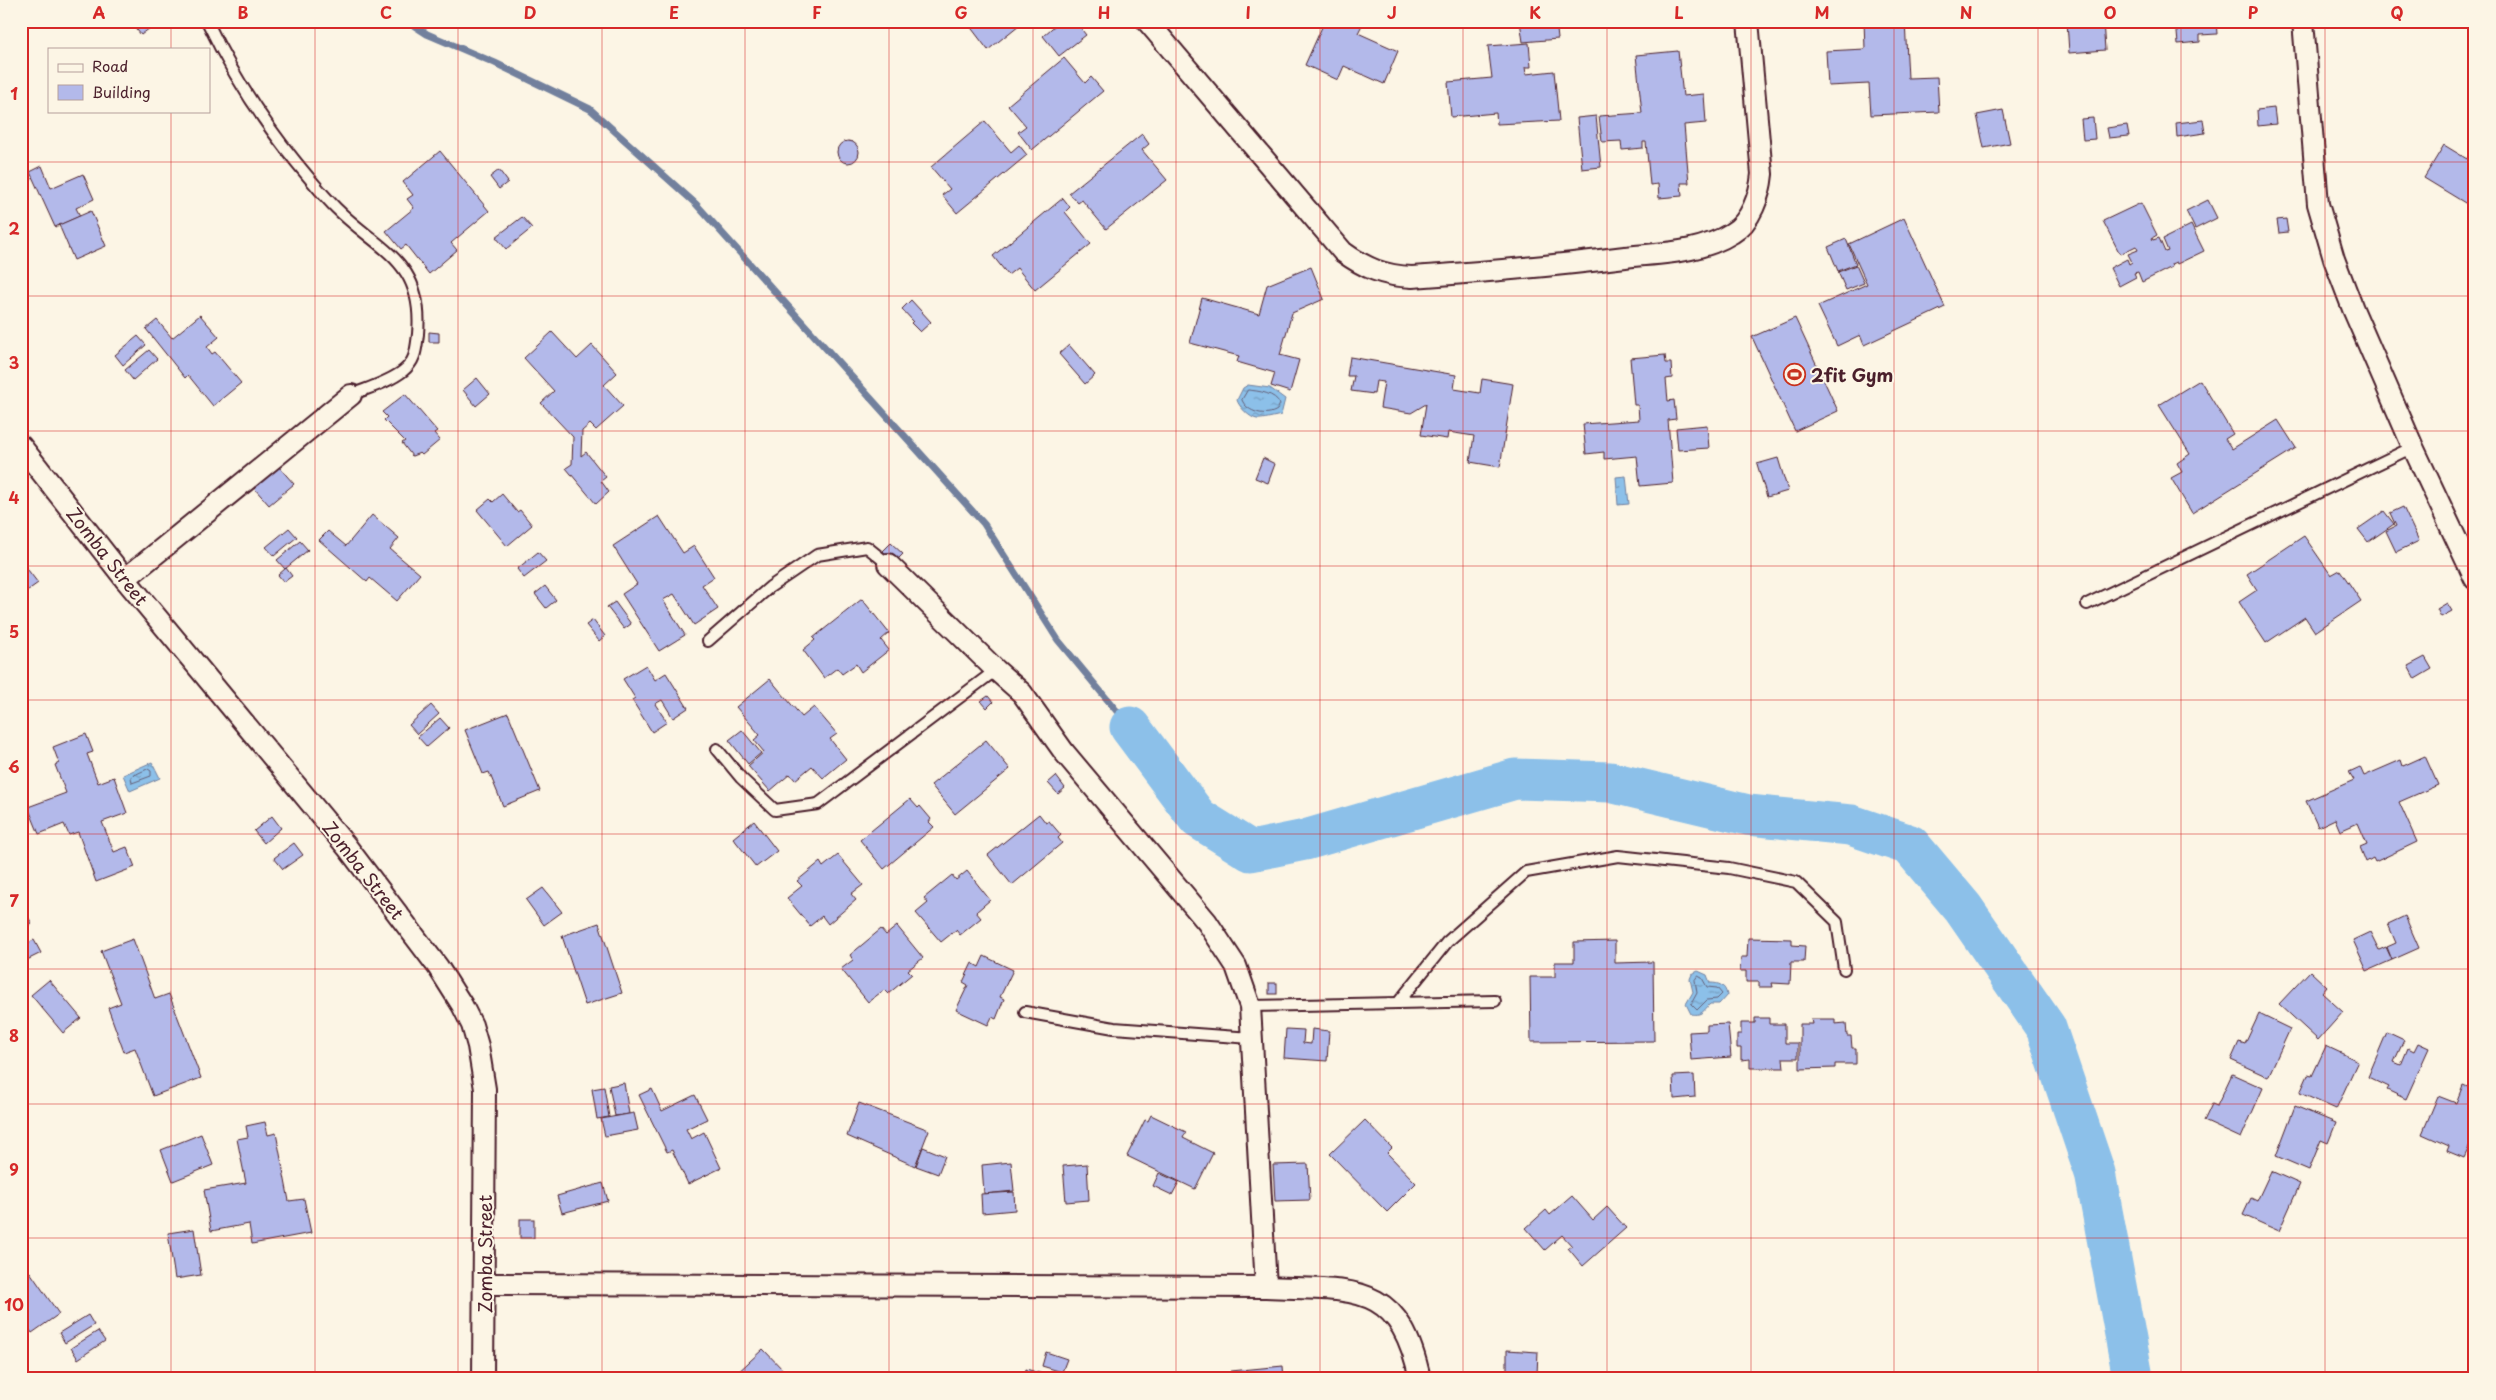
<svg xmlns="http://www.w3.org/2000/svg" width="2496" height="1400" font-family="'Playpen Sans',sans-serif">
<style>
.water{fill:url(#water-ripples);stroke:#72809d}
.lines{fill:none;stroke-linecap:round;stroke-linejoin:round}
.shore{stroke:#645f77;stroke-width:1}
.stream{stroke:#72809d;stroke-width:7}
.river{stroke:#8cc0e9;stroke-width:41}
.building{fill:#b3b9ea;stroke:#4a1f2b}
.lane-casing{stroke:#4a1f2b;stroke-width:14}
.street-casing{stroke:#4a1f2b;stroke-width:24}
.lane{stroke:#fcf5e5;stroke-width:10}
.street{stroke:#fcf5e5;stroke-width:20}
.grid{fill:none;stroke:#d62828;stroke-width:1;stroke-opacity:0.55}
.labels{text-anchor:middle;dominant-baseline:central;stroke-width:4;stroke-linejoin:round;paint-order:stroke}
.poi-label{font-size:18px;font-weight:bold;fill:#4a1f2b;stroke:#fcf5e5;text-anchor:start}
.street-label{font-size:18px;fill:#4a1f2b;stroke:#fcf5e5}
.neatline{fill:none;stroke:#d62828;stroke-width:2}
.grid-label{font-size:16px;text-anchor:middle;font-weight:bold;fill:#d62828}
</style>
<defs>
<pattern id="water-ripples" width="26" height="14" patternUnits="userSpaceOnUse" patternTransform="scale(1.25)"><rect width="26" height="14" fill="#8cc0e9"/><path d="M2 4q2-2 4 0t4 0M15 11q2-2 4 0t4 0" fill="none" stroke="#749bbd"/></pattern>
</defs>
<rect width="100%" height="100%" fill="#fcf5e5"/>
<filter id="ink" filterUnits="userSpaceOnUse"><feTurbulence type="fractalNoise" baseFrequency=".02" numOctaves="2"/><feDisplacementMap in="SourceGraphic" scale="10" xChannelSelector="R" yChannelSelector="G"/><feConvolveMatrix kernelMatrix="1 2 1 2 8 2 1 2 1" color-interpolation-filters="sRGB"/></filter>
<g filter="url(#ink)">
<g class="water">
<path d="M1248,385L1270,388L1285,399L1281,415C1277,416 1261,420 1257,419C1250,418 1239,407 1237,400L1243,388Z"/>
<path d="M1626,476L1629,504L1618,505L1616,477Z"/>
<path d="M152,762L160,778L130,791L123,775Z"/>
<path d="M1698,971L1707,975L1710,983C1719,983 1725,985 1727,995L1719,1004H1710C1703,1011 1702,1016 1691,1014L1686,1004L1693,992L1690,979L1692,974Z"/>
</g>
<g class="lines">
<g class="shore">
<path d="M1248,390C1259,391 1275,393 1280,404L1277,410C1267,417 1247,413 1242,400Z"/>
<path d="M148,769L151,771V776L132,783L131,777Z"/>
<path d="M1698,976L1702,978L1707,987L1717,988L1722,994L1717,999L1707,1000L1697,1010L1691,1004L1697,993L1695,980Z"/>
</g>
<path class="stream" d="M407,21L427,34L495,63L590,109L696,204L984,524L1058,640L1130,727"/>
<path class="river" d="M1130,727L1198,818L1251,851L1305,840L1515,779L1610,782L1748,815L1851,825L1910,845L1963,908L2046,1028L2095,1173L2132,1372L2128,1379"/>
</g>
<g class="building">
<path d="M130,21H159L141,35Z"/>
<path d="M966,21H1024L988,50Z"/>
<path d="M1060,21H1075L1086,35L1059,56L1043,36Z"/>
<path d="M1309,21H1354L1362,25L1358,33L1398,51L1384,84L1344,66L1338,80L1305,65L1322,27Z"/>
<path d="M1520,21H1556L1558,39L1523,42Z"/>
<path d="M1864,21H1905L1908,78L1937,77L1939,112L1871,115L1869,84L1828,86L1826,51L1865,49Z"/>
<path d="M2067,21H2103L2105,50L2069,53Z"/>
<path d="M2176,21H2216L2217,34L2200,35V42L2178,44Z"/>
<path d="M1529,43L1531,67H1525L1526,74L1554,71L1559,121L1497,124L1496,113L1451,117L1448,82L1492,78L1488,46Z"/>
<path d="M1678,51L1683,96L1704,94L1706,123L1684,125L1689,183H1681L1682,196L1659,198L1658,184L1650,185L1646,142H1643V148L1622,150L1621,141L1602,142L1599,116L1642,113L1636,55Z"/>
<path d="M1064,58L1085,83L1091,77L1103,91L1032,150L1018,132L1026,126L1008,105Z"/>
<path d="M2274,108L2276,124L2258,126L2257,110Z"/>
<path d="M2003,110L2010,143L1984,148L1977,115Z"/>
<path d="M1596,116L1601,167L1582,169L1577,118Z"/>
<path d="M2093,118L2095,139L2083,140L2081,119Z"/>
<path d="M2203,120L2205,133L2177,137L2176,123Z"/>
<path d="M985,121L1011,152L1019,145L1027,155L957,213L942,195L950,189L931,167Z"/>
<path d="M2127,125L2129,136L2109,138L2107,128Z"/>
<path d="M1142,134L1149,144L1142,150L1167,180L1106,229L1082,200L1078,203L1069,193Z"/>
<circle cx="848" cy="152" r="11"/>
<path d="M2444,145L2467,159L2475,145V209L2424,178Z"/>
<path d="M440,151L489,211L451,243L457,250L429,274L406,245L401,249L386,231L414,208L407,199L413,195L403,182Z"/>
<path d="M42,166L51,188L83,174L94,199L76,208L80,216L55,227L30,172Z"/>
<path d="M499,170L508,182L499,189L490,177Z"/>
<path d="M1063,198L1070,207L1065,212L1091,244L1035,290L1017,268L1008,275L993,256Z"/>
<path d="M2208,200L2217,218L2195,229L2186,211Z"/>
<path d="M2141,203L2157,235L2152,238L2153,240L2159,238L2165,252L2168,251L2163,239L2191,225L2204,251L2177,264L2176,262L2171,264L2172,267L2142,282L2138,272L2134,273L2136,277L2119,286L2110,268L2127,259L2129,264L2132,262L2128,254L2138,250L2136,246L2120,254L2103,221Z"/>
<path d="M91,211L106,246L74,260L59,225Z"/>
<path d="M522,217L532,228L506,249L496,237Z"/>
<path d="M1904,218L1945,307L1864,345L1860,335L1837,346L1818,306L1867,284L1849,244Z"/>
<path d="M2286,219L2288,232L2279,233L2277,220Z"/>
<path d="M1846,239L1856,264L1838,271L1828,247Z"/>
<path d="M1856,265L1864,283L1846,290L1838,272Z"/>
<path d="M1311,267L1324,299L1292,313L1280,355L1299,360L1290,392L1271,386L1275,373L1237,362L1239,356L1190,343L1202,298L1259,314L1267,285Z"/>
<path d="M911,300L931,322L920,332L911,323L913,321L902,309Z"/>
<path d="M200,315L219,337L207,347L212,354L215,352L241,383L213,406L188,375L185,378L146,329L157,320L172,338Z"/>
<path d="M1795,318L1838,411L1795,431L1752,337Z"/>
<path d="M429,332L439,333V342H429Z"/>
<path d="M552,332L577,359L592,345L617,373L604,385L623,406L596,430L590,424L582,431L581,456L586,452L606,477L601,481L609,492L596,504L566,468L572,464L573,437L541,403L554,391L524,358Z"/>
<path d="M138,336L146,345L123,365L115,355Z"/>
<path d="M1069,345L1095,375L1085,384L1059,354Z"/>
<path d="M149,350L157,359L133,380L125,370Z"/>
<path d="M1665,355L1666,363H1671L1672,378L1666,379L1668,401L1674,400L1676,419L1668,420L1673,483L1640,486L1637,456L1604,459V452L1586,454L1583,424L1639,420L1638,405H1634L1630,358Z"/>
<path d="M1350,357L1456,375L1454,389L1480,393L1482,379L1513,384L1500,467L1470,462L1474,436L1448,432L1447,439L1421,435L1426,404L1411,413L1380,408L1384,382L1376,381L1374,394L1351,391L1354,376H1347Z"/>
<path d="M477,378L490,394L476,406L463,390Z"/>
<path d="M2200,380L2233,434L2225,439L2232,449L2278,420L2296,448L2192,513L2171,478L2182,472L2177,463L2190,454L2159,405Z"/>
<path d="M405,394L437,431L434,433L440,440L422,455L420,453L412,456L402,443L405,441L384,420L387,417L382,412Z"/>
<path d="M1707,425L1709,448L1678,450L1676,428Z"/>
<path d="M1263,458L1275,464L1268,483L1255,478Z"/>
<path d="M1778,458L1788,491L1767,497L1757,464Z"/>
<path d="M279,467L294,484L269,505L254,488Z"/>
<path d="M502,494L517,512L520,510L532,525L507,546L477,510L490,499L493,502Z"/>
<path d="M2403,507L2419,541L2396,552L2386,531L2396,526L2390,513Z"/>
<path d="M2384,511L2394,524L2368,542L2358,529Z"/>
<path d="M372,515L399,538L390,549L420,574L397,601L370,578L367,582L319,540L328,531L346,546Z"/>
<path d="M659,516L683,553L694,546L714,577L702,585L718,609L694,625L674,594L663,600L685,635L659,651L622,594L637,584L613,546Z"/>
<path d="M289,528L297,537L274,556L266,547Z"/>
<path d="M2304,536L2331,575L2340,570L2361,601L2315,632L2305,617L2266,643L2239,602L2257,590L2247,574Z"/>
<path d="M300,541L308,550L285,569L277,560Z"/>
<path d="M891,543L903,554L894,563L883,551Z"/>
<path d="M538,552L546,561L524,578L517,569Z"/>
<path d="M21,561L38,583L24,593L21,589Z"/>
<path d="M286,568L292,576L284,582L278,575Z"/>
<path d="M545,586L556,600L546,608L535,594Z"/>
<path d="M862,599L889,633L881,640L889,650L861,672L856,664L842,674L837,668L824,678L803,650L815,640L813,638Z"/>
<path d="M615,602L631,624L624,629L607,607Z"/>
<path d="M2447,603L2452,611L2441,617L2437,609Z"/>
<path d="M593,620L605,636L599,641L586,625Z"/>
<path d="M2425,657L2432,669L2415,679L2408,666Z"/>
<path d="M646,665L655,680L666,673L688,708L673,718L662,700L655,704L667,722L652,732L632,700L635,698L623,679Z"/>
<path d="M770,679L802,717L814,707L837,734L830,739L846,759L823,778L812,766L795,780L790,774L770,791L748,766L764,752L754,740L760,735L736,707Z"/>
<path d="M988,696L993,702L987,708L981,701Z"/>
<path d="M431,705L439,714L417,734L409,725Z"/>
<path d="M508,713L540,791L503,806L489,772L483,774L465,730Z"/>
<path d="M440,718L449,728L427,747L418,737Z"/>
<path d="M742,730L761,753L748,764L729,740Z"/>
<path d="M86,734L93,752L87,754L98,783L114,777L127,813L102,822L114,852L127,847L135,867L96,882L78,832L69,835L64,824L39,834L28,807L66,793L55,765L59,763L53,747Z"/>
<path d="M986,740L1010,769L955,814L931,785Z"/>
<path d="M2425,756L2438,785L2399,802L2417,842L2375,862L2373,858L2366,862L2360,847L2367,844L2358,823L2340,831L2335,819L2318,827L2306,801L2354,780L2349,772L2360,767L2364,776L2401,760L2403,766Z"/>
<path d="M1056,776L1065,788L1058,794L1048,783Z"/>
<path d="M910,799L918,808L920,806L931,819L929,822L934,827L884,869L860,840Z"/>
<path d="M1039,814L1046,823L1049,821L1061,835L1058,838L1062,843L1012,885L988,855Z"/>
<path d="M272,816L281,828L264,843L254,831Z"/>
<path d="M754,821L777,851L756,867L733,838Z"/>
<path d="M294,843L303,855L283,869L274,858Z"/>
<path d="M838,855L863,885L851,894L856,900L828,924L822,916L810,926L787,898L802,886L797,881L820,862L823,867Z"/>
<path d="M967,871L990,900L976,912L981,918L960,935L956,930L941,942L916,913L928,903L924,898L952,875L956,880Z"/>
<path d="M543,888L562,912L544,925L526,900Z"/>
<path d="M21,907L32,923L21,931Z"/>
<path d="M2405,916L2419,948L2392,960L2387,947L2396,943L2388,924Z"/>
<path d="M599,923L622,993L585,1005L562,936Z"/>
<path d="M897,926L923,958L908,970L912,974L888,994L884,990L868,1002L841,969L853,960L850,955L881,929L886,935Z"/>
<path d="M2370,932L2379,950L2386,947L2392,960L2367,971L2353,940Z"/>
<path d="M1748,938L1792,939V945L1805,946L1804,962H1791L1790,984L1772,983L1773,987H1759V982H1746V971H1740L1741,957H1747Z"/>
<path d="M133,939L155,999L169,994L201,1078L153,1096L135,1048L124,1052L108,1008L121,1003L101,951Z"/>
<path d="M34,940L41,953L21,963V946Z"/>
<path d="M1615,941V963L1653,962L1654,1041L1531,1042L1530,977H1555V962H1574V942Z"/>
<path d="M984,956L1013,970L1000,997L1004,999L996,1019L992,1017L988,1025L956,1010L968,985L963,982L972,963L979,967Z"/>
<path d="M2310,971L2327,987L2322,993L2343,1012L2318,1040L2279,1004Z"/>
<path d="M49,980L81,1018L63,1033L31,995Z"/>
<rect x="1269" y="983" width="8" height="11"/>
<path d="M2259,1014L2290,1029L2268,1077L2231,1060L2239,1042L2245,1044Z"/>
<path d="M1755,1018H1769V1024H1785V1043H1798V1058H1783L1784,1068H1750V1059L1741,1060V1048H1737V1034H1741V1023H1755Z"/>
<path d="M1811,1019H1835V1024L1846,1023L1847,1036H1851L1852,1048H1856V1064H1835V1068L1800,1069V1024H1812Z"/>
<path d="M1728,1024L1731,1057L1691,1060L1689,1032L1707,1031V1025Z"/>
<path d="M1286,1029L1304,1030L1303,1043L1311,1044L1312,1029L1329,1031L1327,1061L1284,1058Z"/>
<path d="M2387,1032L2404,1040L2394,1062L2401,1065L2408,1048L2414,1051L2418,1043L2429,1048L2406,1099L2387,1090L2389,1087L2368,1077Z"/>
<path d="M2326,1046L2358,1061L2336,1109L2300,1093L2308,1075L2312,1076Z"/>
<path d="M2232,1074L2263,1088L2241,1138L2204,1121L2212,1104L2217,1106Z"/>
<path d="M1694,1075L1695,1097L1674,1099L1673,1076Z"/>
<path d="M624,1083L629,1114L615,1116L609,1086Z"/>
<path d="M2463,1085L2475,1090V1145L2471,1143L2464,1158L2447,1151L2449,1146L2422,1134L2438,1096L2456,1103Z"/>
<path d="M604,1087L609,1117L597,1119L592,1089Z"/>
<path d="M652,1089L662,1111L695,1095L707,1119L686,1129L691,1139L704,1132L721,1168L688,1184L672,1150L667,1152L639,1095Z"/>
<path d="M859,1103L929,1130L915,1166L847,1136Z"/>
<path d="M2295,1106L2336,1123L2328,1143L2321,1140L2309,1170L2276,1156Z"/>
<path d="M634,1113L638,1130L605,1136L601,1119Z"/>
<path d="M1151,1115L1186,1132L1183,1138L1213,1153L1195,1189L1127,1156L1145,1120L1148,1121Z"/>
<path d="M1365,1120L1392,1148L1387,1153L1416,1183L1387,1212L1330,1154Z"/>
<path d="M265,1122L268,1135L276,1133L289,1201L304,1199L311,1233L252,1244L249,1224L211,1231L204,1190L246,1183L237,1139L248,1137L246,1126Z"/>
<path d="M201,1134L213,1165L173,1181L161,1150Z"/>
<path d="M923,1147L945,1156L938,1174L916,1166Z"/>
<path d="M1011,1162L1014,1191L984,1194L982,1165Z"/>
<path d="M1087,1164L1089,1200L1066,1202L1063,1166Z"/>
<path d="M1308,1164L1310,1200L1275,1201L1273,1165Z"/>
<path d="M2271,1171L2300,1184L2279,1231L2243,1215L2251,1198L2257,1201Z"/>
<path d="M1159,1173L1179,1182L1172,1195L1153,1186Z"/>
<path d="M603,1183L608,1201L562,1213L557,1196Z"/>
<path d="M1014,1192L1015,1210L982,1213L981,1194Z"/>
<path d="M1572,1196L1593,1220L1607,1207L1626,1228L1583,1266L1568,1248L1572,1246L1562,1235L1545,1250L1526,1228L1546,1210L1550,1215Z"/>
<rect x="520" y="1219" width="14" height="19"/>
<path d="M194,1229L201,1275L175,1279L168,1233Z"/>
<path d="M30,1272L59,1314L32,1333L21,1318V1278Z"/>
<path d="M88,1315L94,1325L65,1343L59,1333Z"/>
<path d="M98,1331L105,1341L78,1359L71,1348Z"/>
<path d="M763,1349L785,1372L779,1379H739L735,1375Z"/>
<path d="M1507,1350L1538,1352L1537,1374L1507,1372Z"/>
<path d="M1046,1352L1067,1359L1062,1372L1042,1366Z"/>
<path d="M1283,1366L1284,1379H1190L1232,1375L1231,1371Z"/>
<path d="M1026,1369L1060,1379H1024Z"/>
</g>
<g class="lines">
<defs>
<g id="lane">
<path d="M207,21C231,72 261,119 296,162C309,178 322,194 336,208C379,251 424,260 418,334C416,349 416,361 403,371C389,382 368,388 351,395"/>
<path d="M2087,604L2413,447"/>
<path d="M708,641L770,587L817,555L867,547L888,564"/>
<path d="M725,759L717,749L741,778L775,810L818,804L996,670"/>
<path d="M1398,1003L1447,942L1526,872L1618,856L1729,868L1796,882L1837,922L1844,969"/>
<path d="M1250,1006L1495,1001"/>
<path d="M1025,1012L1114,1028L1251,1038"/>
</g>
<g id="street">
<path d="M1147,21L1343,252C1365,268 1384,276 1412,277C1483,272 1554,266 1625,257C1660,253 1701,253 1732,233C1751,222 1760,195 1762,174L1748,21"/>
<path d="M2303,21L2318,204L2334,259L2353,309L2413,447L2475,579"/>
<path d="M21,446L125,579L347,847L438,967L462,1005L472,1025L478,1046L485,1089L483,1379"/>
<path d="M888,564L996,670L1022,693L1064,752L1207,922L1236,966L1250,1006L1266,1287"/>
<path d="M125,579L351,395"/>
<path d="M484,1284L1266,1287C1352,1291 1399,1279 1420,1379"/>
</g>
</defs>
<use href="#lane" class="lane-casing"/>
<use href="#street" class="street-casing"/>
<use href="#lane" class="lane"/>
<use href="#street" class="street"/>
</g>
</g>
<path class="grid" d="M171,21V49M315,21V1379M458,21V1379M602,21V1379M745,21V1379M889,21V1379M1033,21V1379M1176,21V1379M1320,21V1379M1463,21V1379M1607,21V1379M1751,21V1379M1894,21V1379M2038,21V1379M2181,21V1379M2325,21V1379M171,111V1379M21,162H2475M21,296H2475M21,431H2475M21,566H2475M21,700H2475M21,834H2475M21,969H2475M21,1104H2475M21,1238H2475"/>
<defs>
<symbol id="stadium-ring" viewBox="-11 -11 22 22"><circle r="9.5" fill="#fcf5e5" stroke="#c8321e" stroke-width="1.5"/><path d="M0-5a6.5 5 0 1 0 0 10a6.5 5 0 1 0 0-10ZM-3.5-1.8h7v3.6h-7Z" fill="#c8321e"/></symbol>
</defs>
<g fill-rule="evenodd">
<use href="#stadium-ring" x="1782" y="362" width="25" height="25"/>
</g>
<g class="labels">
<g class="poi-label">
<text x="1811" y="374">2fit Gym</text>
</g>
<g class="street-label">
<text transform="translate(108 556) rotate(52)">Zomba Street</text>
<text transform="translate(364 870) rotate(52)">Zomba Street</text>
<text transform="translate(484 1254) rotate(-90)">Zomba Street</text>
</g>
</g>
<rect width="2496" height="1400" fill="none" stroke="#fcf5e5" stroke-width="55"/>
<rect x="48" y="48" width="162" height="65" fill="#fcf5e5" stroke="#b59f9b"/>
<rect x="58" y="64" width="25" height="8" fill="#fcf5e5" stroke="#b59f9b"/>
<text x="92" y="72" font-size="15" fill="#4a1f2b">Road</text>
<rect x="58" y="85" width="25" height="15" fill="#b3b9ea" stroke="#b59f9b"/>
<text x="92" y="98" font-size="15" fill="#4a1f2b">Building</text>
<rect x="28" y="28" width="2440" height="1344" class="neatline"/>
<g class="grid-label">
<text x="99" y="19">A</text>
<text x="243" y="19">B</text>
<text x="386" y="19">C</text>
<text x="530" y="19">D</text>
<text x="674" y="19">E</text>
<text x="817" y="19">F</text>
<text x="961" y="19">G</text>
<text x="1104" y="19">H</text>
<text x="1248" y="19">I</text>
<text x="1392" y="19">J</text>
<text x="1535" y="19">K</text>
<text x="1679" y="19">L</text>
<text x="1822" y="19">M</text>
<text x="1966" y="19">N</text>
<text x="2110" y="19">O</text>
<text x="2253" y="19">P</text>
<text x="2397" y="19">Q</text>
<text x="14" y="100">1</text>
<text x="14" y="235">2</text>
<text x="14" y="369">3</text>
<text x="14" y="504">4</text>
<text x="14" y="638">5</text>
<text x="14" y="773">6</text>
<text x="14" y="907">7</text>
<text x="14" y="1042">8</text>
<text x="14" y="1176">9</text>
<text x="14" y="1311">10</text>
</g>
</svg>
